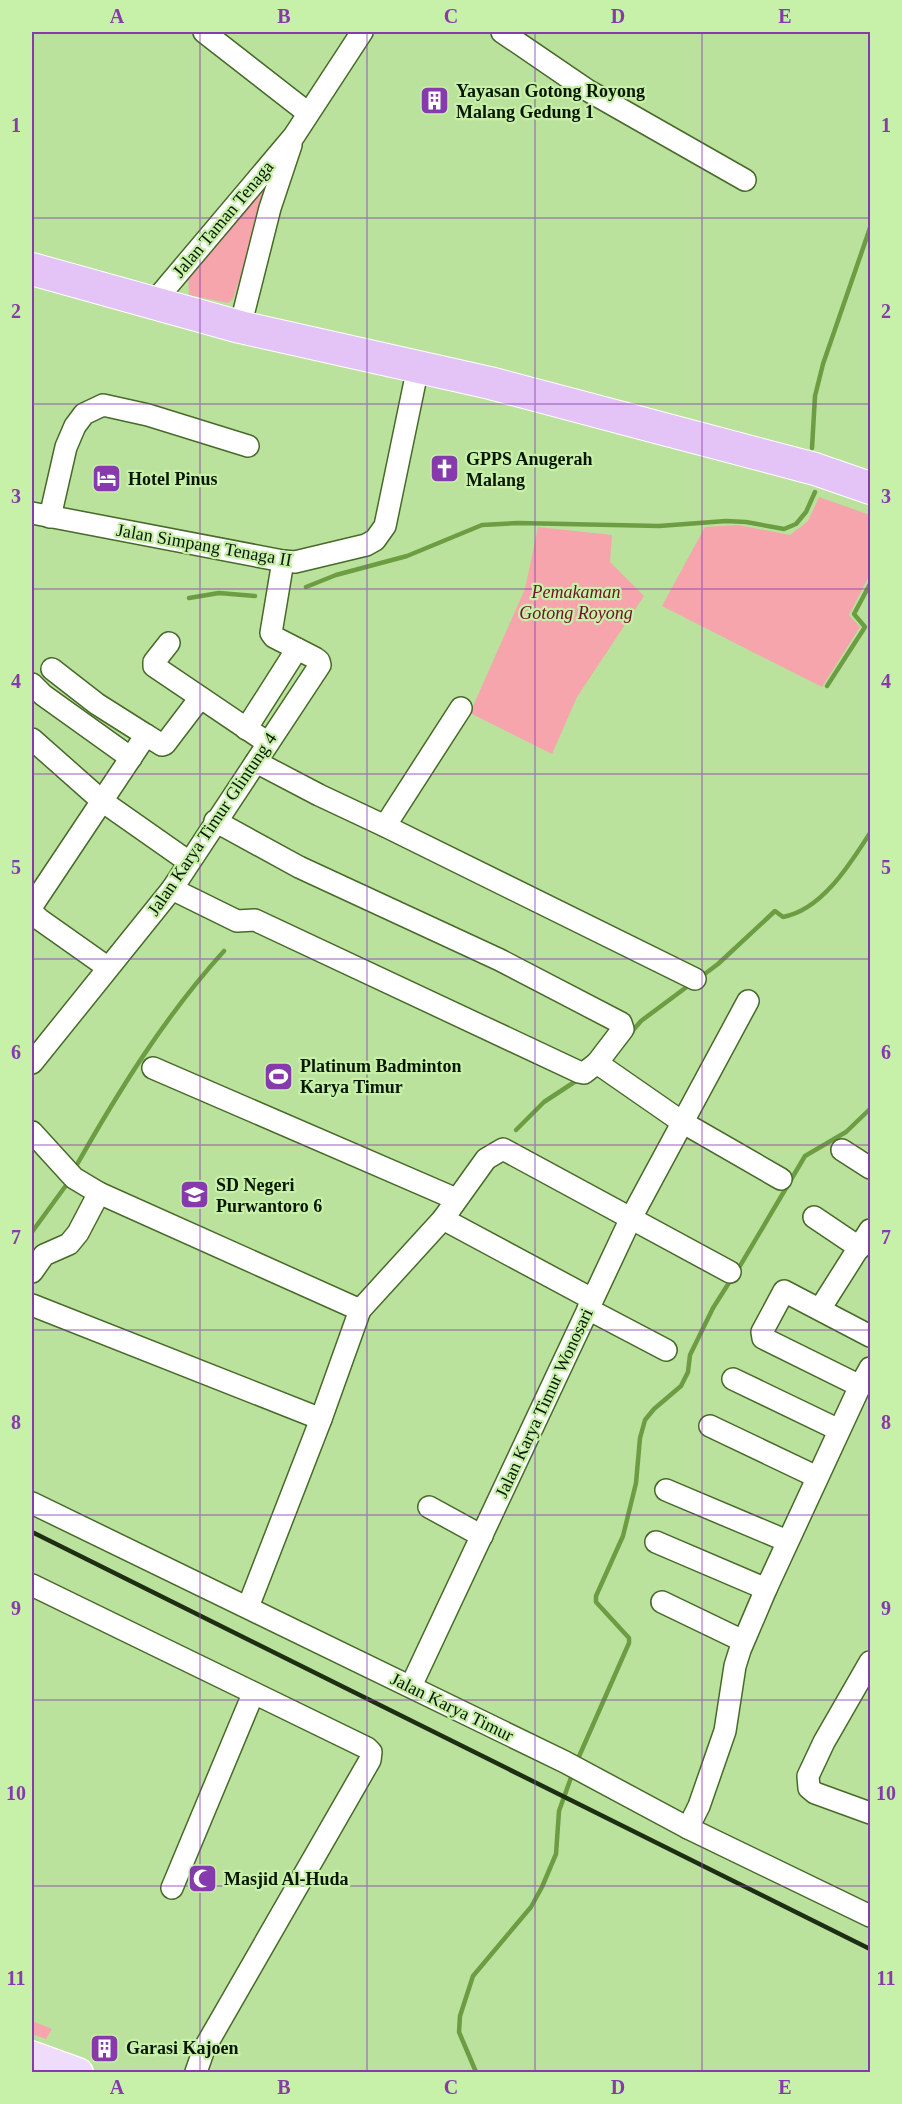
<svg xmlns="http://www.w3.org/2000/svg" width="902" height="2104" font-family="'Times New Roman',serif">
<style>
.green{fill:#f6a5ad}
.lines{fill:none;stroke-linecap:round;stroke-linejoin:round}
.stream{stroke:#6d9d43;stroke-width:4.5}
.minor-casing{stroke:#476a29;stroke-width:24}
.major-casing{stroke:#fff;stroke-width:30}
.highway-casing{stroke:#fff;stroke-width:34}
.minor{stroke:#fff;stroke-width:21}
.major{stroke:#efdcfa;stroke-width:27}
.highway{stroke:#e4c4f7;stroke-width:32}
.rail{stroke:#1d2e12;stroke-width:4.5}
.grid{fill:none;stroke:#863aab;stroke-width:1.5;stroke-opacity:0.55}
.labels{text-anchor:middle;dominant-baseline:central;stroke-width:4.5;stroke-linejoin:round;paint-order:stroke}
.poi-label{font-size:18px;font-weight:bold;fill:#091700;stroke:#c7f0a9;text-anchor:start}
.street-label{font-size:18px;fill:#091700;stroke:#c7f0a9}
.park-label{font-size:18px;font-style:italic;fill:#71102a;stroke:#c7f0a9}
.neatline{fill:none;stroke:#863aab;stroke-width:2}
.grid-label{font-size:20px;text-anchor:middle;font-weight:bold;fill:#863aab}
</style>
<rect width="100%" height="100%" fill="#bae29c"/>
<g class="green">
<path d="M274,176L233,299L228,303L189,295L188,274Z"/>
<path d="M819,497L870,515V574L849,615L860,627L822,687L662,606L705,527L738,525L790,535L808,521Z"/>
<path d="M538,527L612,535L610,562L644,596L577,697L552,754L470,713L525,589Z"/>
<path d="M32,2021L52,2029L46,2039L32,2034Z"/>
</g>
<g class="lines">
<g class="stream">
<path d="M812,448L815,396L823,364L870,228"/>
<path d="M306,587L336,575L407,556L482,525L518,523L659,526L726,521L746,522L784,529L796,524L806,512L815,492"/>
<path d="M189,598L219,593L255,596"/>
<path d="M827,686L865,627L854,614L870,584"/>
<path d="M702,976L718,964L775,911L783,917C822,910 850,864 870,833"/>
<path d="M629,1035L641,1021L692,983"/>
<path d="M516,1130L544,1102L579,1079"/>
<path d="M75,1168C118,1092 165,1016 224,951"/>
<path d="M32,1232L67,1184"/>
<path d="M737,1271L805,1156L846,1132L870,1109"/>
<path d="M577,1761L629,1643V1638L596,1602V1596L623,1536L636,1483L640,1438L645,1420L654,1409L681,1386L688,1372L690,1355L713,1308L732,1278"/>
<path d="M476,2072L459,2032L460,2016L473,1976L531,1907L542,1887L556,1854L559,1811L573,1772"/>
</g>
<defs>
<g id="minor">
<path d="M204,32L308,113"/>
<path d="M502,32L587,90L745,180"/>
<path d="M154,302L294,136L362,32"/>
<path d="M240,327L270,208L291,145"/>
<path d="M32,513L283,561L295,562L366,545L375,540L385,526L418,367"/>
<path d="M50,517L66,447L75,426L84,414L103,405L148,415L248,446"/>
<path d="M169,643L154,662V666L268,743"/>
<path d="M52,669L97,704L146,735L102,801L189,862"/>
<path d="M32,684L43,695L131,758"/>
<path d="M246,729L297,649"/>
<path d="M146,735L162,745L165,744L200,698"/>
<path d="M32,739L102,801L32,906"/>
<path d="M256,762L319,795L385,826L695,979"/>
<path d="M215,821L299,867L500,960L621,1023L623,1029L597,1063"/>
<path d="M385,826L461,708"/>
<path d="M172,889L237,921L255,920L579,1072L584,1073L597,1063L682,1122L781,1179"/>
<path d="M32,912L39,919L107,967"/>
<path d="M32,1063L172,889L320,665L319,661L315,658L274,637L271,633L283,561"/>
<path d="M153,1068L456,1199"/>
<path d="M32,1132L74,1178L99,1193L78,1233L69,1244L44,1255L32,1272"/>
<path d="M842,1150L870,1168"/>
<path d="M814,1217L860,1248"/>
<path d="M443,1219L592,1299"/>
<path d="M32,1305L321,1419L360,1310L99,1193"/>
<path d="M588,1309L666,1350"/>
<path d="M820,1309L870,1230"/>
<path d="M360,1310L443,1219L486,1159L503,1149L730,1272"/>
<path d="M733,1379L839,1430"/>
<path d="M860,1386L763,1338L762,1332L784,1291L870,1336"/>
<path d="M710,1426L817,1477"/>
<path d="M666,1490L787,1541"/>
<path d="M32,1503L565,1762L688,1828L870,1916"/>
<path d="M429,1507L482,1536"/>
<path d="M656,1542L766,1589"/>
<path d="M32,1585L367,1748L371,1752L370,1760L204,2049L196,2072"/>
<path d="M662,1602L743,1641"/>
<path d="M248,1607L321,1419"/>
<path d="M870,1662L824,1742L808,1776L809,1788L815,1793L870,1813"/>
<path d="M411,1686L631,1218L748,1001"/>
<path d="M688,1828L699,1806L725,1731L735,1666L740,1650L766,1589L860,1386L870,1368"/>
<path d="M172,1888L253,1694"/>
</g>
<path id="major" d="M32,2055L79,2072"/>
<path id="highway" d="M32,269L240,327L490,383L641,423L815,469L870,488"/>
</defs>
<use href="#minor" class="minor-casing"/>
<use href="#major" class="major-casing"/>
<use href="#highway" class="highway-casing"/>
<use href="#minor" class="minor"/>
<use href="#major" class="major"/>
<use href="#highway" class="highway"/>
<path class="rail" d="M32,1532L870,1949"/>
</g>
<path class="grid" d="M200,32V2072M367,32V2072M535,32V2072M702,32V2072M32,218H870M32,404H870M32,589H870M32,774H870M32,959H870M32,1145H870M32,1330H870M32,1515H870M32,1700H870M32,1886H870"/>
<defs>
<symbol id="building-square" viewBox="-11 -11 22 22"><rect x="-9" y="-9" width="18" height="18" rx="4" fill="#863aab" stroke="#c7f0a9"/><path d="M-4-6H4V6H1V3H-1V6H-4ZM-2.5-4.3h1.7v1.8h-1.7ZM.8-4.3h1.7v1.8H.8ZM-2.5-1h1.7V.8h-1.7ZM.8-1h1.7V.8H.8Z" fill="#fff"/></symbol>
<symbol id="church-square" viewBox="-11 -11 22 22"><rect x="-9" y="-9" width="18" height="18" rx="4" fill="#863aab" stroke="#c7f0a9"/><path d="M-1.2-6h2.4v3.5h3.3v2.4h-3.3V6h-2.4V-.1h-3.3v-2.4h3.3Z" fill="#fff"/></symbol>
<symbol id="hotel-square" viewBox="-11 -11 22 22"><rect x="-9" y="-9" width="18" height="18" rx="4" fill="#863aab" stroke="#c7f0a9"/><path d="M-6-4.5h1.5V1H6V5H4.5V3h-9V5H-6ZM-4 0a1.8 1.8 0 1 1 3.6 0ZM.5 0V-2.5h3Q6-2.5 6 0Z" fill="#fff"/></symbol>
<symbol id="stadium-square" viewBox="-11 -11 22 22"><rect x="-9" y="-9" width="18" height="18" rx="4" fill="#863aab" stroke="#c7f0a9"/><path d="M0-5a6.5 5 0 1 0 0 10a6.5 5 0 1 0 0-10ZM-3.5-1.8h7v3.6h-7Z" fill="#fff"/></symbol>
<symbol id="school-square" viewBox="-11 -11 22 22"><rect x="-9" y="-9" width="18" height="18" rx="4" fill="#863aab" stroke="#c7f0a9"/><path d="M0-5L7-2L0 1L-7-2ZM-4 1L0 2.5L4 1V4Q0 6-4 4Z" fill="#fff"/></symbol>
<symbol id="mosque-square" viewBox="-11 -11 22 22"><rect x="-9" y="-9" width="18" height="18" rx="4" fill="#863aab" stroke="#c7f0a9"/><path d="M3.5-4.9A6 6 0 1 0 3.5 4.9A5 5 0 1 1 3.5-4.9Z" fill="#fff"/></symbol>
</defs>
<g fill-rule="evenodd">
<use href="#building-square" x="418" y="84" width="33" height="33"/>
<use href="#church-square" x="428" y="452" width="33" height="33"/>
<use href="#hotel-square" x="90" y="462" width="33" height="33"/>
<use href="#stadium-square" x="262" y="1060" width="33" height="33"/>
<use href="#school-square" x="178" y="1178" width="33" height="33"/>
<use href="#mosque-square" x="186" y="1862" width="33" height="33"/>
<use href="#building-square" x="88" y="2032" width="33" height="33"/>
</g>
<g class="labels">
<g class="poi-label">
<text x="456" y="91">Yayasan Gotong Royong<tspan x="456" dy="21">Malang Gedung 1</tspan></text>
<text x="466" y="459">GPPS Anugerah<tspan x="466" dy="21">Malang</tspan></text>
<text x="128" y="479">Hotel Pinus</text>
<text x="300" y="1066">Platinum Badminton<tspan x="300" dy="21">Karya Timur</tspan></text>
<text x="216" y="1185">SD Negeri<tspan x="216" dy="21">Purwantoro 6</tspan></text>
<text x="224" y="1879">Masjid Al-Huda</text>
<text x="126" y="2048">Garasi Kajoen</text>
</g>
<g class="street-label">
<text transform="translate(223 219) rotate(-50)">Jalan Taman Tenaga</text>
<text transform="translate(204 545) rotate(10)">Jalan Simpang Tenaga II</text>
<text transform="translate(212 824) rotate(-56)">Jalan Karya Timur Glintung 4</text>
<text transform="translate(544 1403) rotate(-65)">Jalan Karya Timur Wonosari</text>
<text transform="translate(452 1707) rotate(26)">Jalan Karya Timur</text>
</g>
<g class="park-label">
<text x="576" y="592">Pemakaman<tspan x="576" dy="21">Gotong Royong</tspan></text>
</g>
</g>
<rect width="902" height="2104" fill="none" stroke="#c7f0a9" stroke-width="66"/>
<rect x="33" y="33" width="836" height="2038" class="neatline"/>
<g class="grid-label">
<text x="117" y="23">A</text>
<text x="284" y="23">B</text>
<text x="451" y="23">C</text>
<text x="618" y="23">D</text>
<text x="785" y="23">E</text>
<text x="16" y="132">1</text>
<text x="886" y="132">1</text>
<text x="16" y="318">2</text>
<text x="886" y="318">2</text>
<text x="16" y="503">3</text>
<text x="886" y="503">3</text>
<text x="16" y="688">4</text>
<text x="886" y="688">4</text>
<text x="16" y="874">5</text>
<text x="886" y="874">5</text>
<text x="16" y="1059">6</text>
<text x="886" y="1059">6</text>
<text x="16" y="1244">7</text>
<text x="886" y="1244">7</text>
<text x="16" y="1429">8</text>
<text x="886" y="1429">8</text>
<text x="16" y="1615">9</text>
<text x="886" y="1615">9</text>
<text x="16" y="1800">10</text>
<text x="886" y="1800">10</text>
<text x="16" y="1985">11</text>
<text x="886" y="1985">11</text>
<text x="117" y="2094">A</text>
<text x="284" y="2094">B</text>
<text x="451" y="2094">C</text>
<text x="618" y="2094">D</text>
<text x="785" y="2094">E</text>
</g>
</svg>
